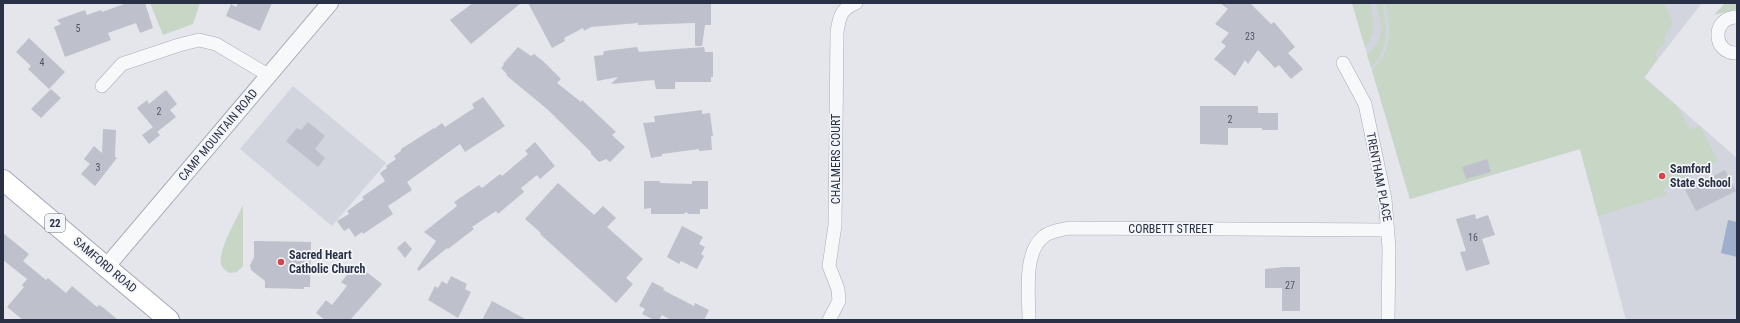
<svg xmlns="http://www.w3.org/2000/svg" width="1740" height="323" font-family="'Roboto Condensed',sans-serif">
<style>
.built{fill:#d2d5de}
.green{fill:#c7d6c5}
.water{fill:#9eaecd}
.building{fill:#bec1cc}
.lines{fill:none;stroke-linecap:round;stroke-linejoin:round}
.minor-casing{stroke:#a8acb7;stroke-width:14}
.tertiary-casing{stroke:#a8acb7;stroke-width:18}
.primary-casing{stroke:#a3a8b8;stroke-width:22}
.minor{stroke:#f7f8fa;stroke-width:13}
.tertiary{stroke:#f7f8fa;stroke-width:16}
.primary{stroke:#fff;stroke-width:20}
.poi-dot{fill:#d44648;stroke:#f4f5f9;stroke-width:1.5}
.labels{text-anchor:middle;dominant-baseline:central;stroke-width:3.5;stroke-linejoin:round;paint-order:stroke}
.number-label{font-size:10px;fill:#4f5568}
.shield{fill:#f4f5f9;stroke:#676c7c;stroke-width:1}
.shield-label{font-size:11px;font-weight:bold;fill:#2a3146}
.street-label{font-size:12px;fill:#2a3146;stroke:#f4f5f9}
.poi-label{font-size:12px;font-weight:bold;fill:#2a3146;stroke:#f4f5f9;text-anchor:start}
</style>
<rect width="100%" height="100%" fill="#e4e6ec"/>
<g class="built">
<path d="M1352,3H1702L1644,77L1737,158V320H1626L1580,149L1410,199Z"/>
<path d="M293,86L386,163L332,226L240,149Z"/>
</g>
<g class="green">
<path d="M150,3H200L193,24L163,35Z"/>
<path d="M1352,3H1370C1373,19 1377,34 1365,47Z"/>
<path d="M1376,3H1382C1387,27 1390,49 1371,67L1367,55C1387,38 1381,26 1376,3Z"/>
<path d="M1385,3H1664C1666,9 1672,16 1672,22C1671,31 1663,31 1665,44L1657,50L1656,55L1657,60L1644,78L1677,106L1690,130L1700,126L1718,161L1663,189L1667,195L1598,216L1580,149L1410,199L1372,70C1392,53 1391,27 1385,3Z"/>
<path d="M1725,3H1737V9L1714,15Z"/>
<path d="M243,205V266L237,272L230,273C226,271 222,268 221,264C218,250 237,218 243,205Z"/>
</g>
<path class="water" d="M1728,220L1737,222V257L1721,253Z"/>
<g class="building">
<path d="M127,3H145L153,28L140,33L136,23L108,33L111,40L65,57L54,27L61,24L57,20L85,10L87,15L101,10L102,12Z"/>
<path d="M238,3H272L260,31L226,16L231,4L236,7Z"/>
<path d="M473,3H521L471,44L450,20Z"/>
<path d="M528,3H711V25H705L702,46H695V23L638,25V23L591,27L584,31L583,28L564,38L565,41L552,48Z"/>
<path d="M1220,3H1250L1271,24L1274,22L1295,47L1288,53L1303,69L1291,79L1279,65L1275,68L1258,50L1248,64L1245,60L1235,76L1214,59L1226,46L1221,42L1229,33L1215,24L1228,9Z"/>
<path d="M29,38L65,72L49,89L28,69L31,66L16,52Z"/>
<path d="M518,47L531,56L534,54L544,62L561,79L557,83L581,102L582,100L616,132L612,135L625,147L610,162L606,159L599,162L591,154V152L547,109L506,75L507,74L501,68L504,65L503,64Z"/>
<path d="M637,47L639,52L704,47L705,52H713V77H711V82H675V89H656L654,80L611,84L618,77L597,81L594,56L603,55L604,51Z"/>
<path d="M51,89L61,98L41,118L31,109Z"/>
<path d="M166,90L177,104L170,110L176,117L157,132L137,108L147,100L149,104Z"/>
<path d="M483,97L505,126L465,152L460,144L407,182L412,190L388,206L393,214L363,234L362,232L355,237L349,228L344,231L337,221L349,214L347,211L364,199L362,197L385,181L380,173L387,168L386,166L396,159L394,156L401,151V149L434,128V129L442,123L445,127L474,108L472,104Z"/>
<path d="M1200,106H1258V113H1278V130H1262V128H1228V145L1200,144Z"/>
<path d="M702,110V114L710,113L713,136H711L712,150L699,151V149L662,154V156L651,158L643,123L655,122L654,116Z"/>
<path d="M308,122L325,136L315,149L325,158L318,167L286,141L297,128L301,130Z"/>
<path d="M153,127L160,135L149,144L142,135Z"/>
<path d="M103,129L116,130L115,157L117,158L95,186L81,174L90,164L84,159L94,146L102,153Z"/>
<path d="M535,142L555,166L540,179L537,175L521,188L524,192L498,214L496,211L472,227L474,229L448,249L447,248L419,271L417,269L436,241L424,232L457,206L454,202L479,185L482,188L500,174L502,176L528,154L525,151Z"/>
<path d="M1487,159L1491,172L1466,179L1462,167Z"/>
<path d="M1725,170L1736,191L1696,211L1685,190Z"/>
<path d="M644,181H660V183L692,184V181H708V209H700V214H689L686,212L684,214H651V208L644,209Z"/>
<path d="M558,183L594,215L603,206L616,218L607,227L643,259L626,278L633,284L616,303L540,234L541,233L525,219Z"/>
<path d="M1475,214L1476,219L1488,215L1495,235L1482,239L1490,264L1466,271L1460,252L1466,251L1456,219Z"/>
<path d="M682,226L703,237L699,244L705,247L701,254L704,256L697,269L681,261L679,264L667,257Z"/>
<path d="M3,233L29,254L23,261L46,280L48,278L66,293L72,286L97,307L99,305L104,308L118,320H23L7,307L24,287L22,285L27,279L3,260Z"/>
<path d="M254,241L311,242L310,287H304V289L265,288V281L251,270L250,265L254,257Z"/>
<path d="M405,241L412,249L405,258L397,248Z"/>
<path d="M360,267L382,284L350,320H325L316,313L326,300L332,305L347,286L341,282L352,269L356,272Z"/>
<path d="M1284,267H1300V311H1282V288H1265V269Z"/>
<path d="M451,276L467,284L465,289L471,292L458,318L428,300L435,286L438,288L442,281L447,284Z"/>
<path d="M652,282L664,288L663,290L694,306L695,303L709,310L704,320H671L662,315L659,320H654L642,314L645,309L639,306Z"/>
<path d="M492,301L527,320H482Z"/>
</g>
<g class="lines">
<defs>
<g id="minor">
<path d="M1737,17C1711,17 1712,54 1737,53"/>
<path d="M1343,63L1365,104L1385,199L1389,248L1388,320"/>
<path d="M102,86L122,64L179,45L199,40L216,44L268,75"/>
<path d="M829,320L839,301L838,289L829,266L835,225L837,32C839,18 841,8 856,3"/>
<path d="M1029,320C1029,295 1023,254 1043,237C1050,231 1061,230 1069,228L1388,230"/>
</g>
<path id="tertiary" d="M107,266L330,3"/>
<path id="primary" d="M3,180L169,320"/>
</defs>
<use href="#minor" class="minor-casing"/>
<use href="#tertiary" class="tertiary-casing"/>
<use href="#primary" class="primary-casing"/>
<use href="#minor" class="minor"/>
<use href="#tertiary" class="tertiary"/>
<use href="#primary" class="primary"/>
</g>
<g class="poi-dot">
<circle cx="1662" cy="176" r="4"/>
<circle cx="281" cy="262" r="4"/>
</g>
<g class="labels">
<g class="number-label">
<text x="78" y="28">5</text>
<text x="1250" y="36">23</text>
<text x="42" y="62">4</text>
<text x="159" y="111">2</text>
<text x="1230" y="119">2</text>
<text x="98" y="167">3</text>
<text x="1473" y="237">16</text>
<text x="1290" y="285">27</text>
</g>
<rect class="shield" x="45" y="214" width="20" height="18" rx="3"/>
<g class="shield-label">
<text x="55" y="223">22</text>
</g>
<g class="street-label">
<text transform="translate(218 135) rotate(-50)">CAMP MOUNTAIN ROAD</text>
<text transform="translate(836 159) rotate(-90)">CHALMERS COURT</text>
<text transform="translate(1379 177) rotate(79)">TRENTHAM PLACE</text>
<text x="1171" y="229">CORBETT STREET</text>
<text transform="translate(105 265) rotate(40)">SAMFORD ROAD</text>
</g>
<g class="poi-label">
<text x="1670" y="169">Samford<tspan x="1670" dy="14">State School</tspan></text>
<text x="289" y="255">Sacred Heart<tspan x="289" dy="14">Catholic Church</tspan></text>
</g>
</g>
<rect width="1740" height="323" fill="none" stroke="#2a3146" stroke-width="8"/>
</svg>
